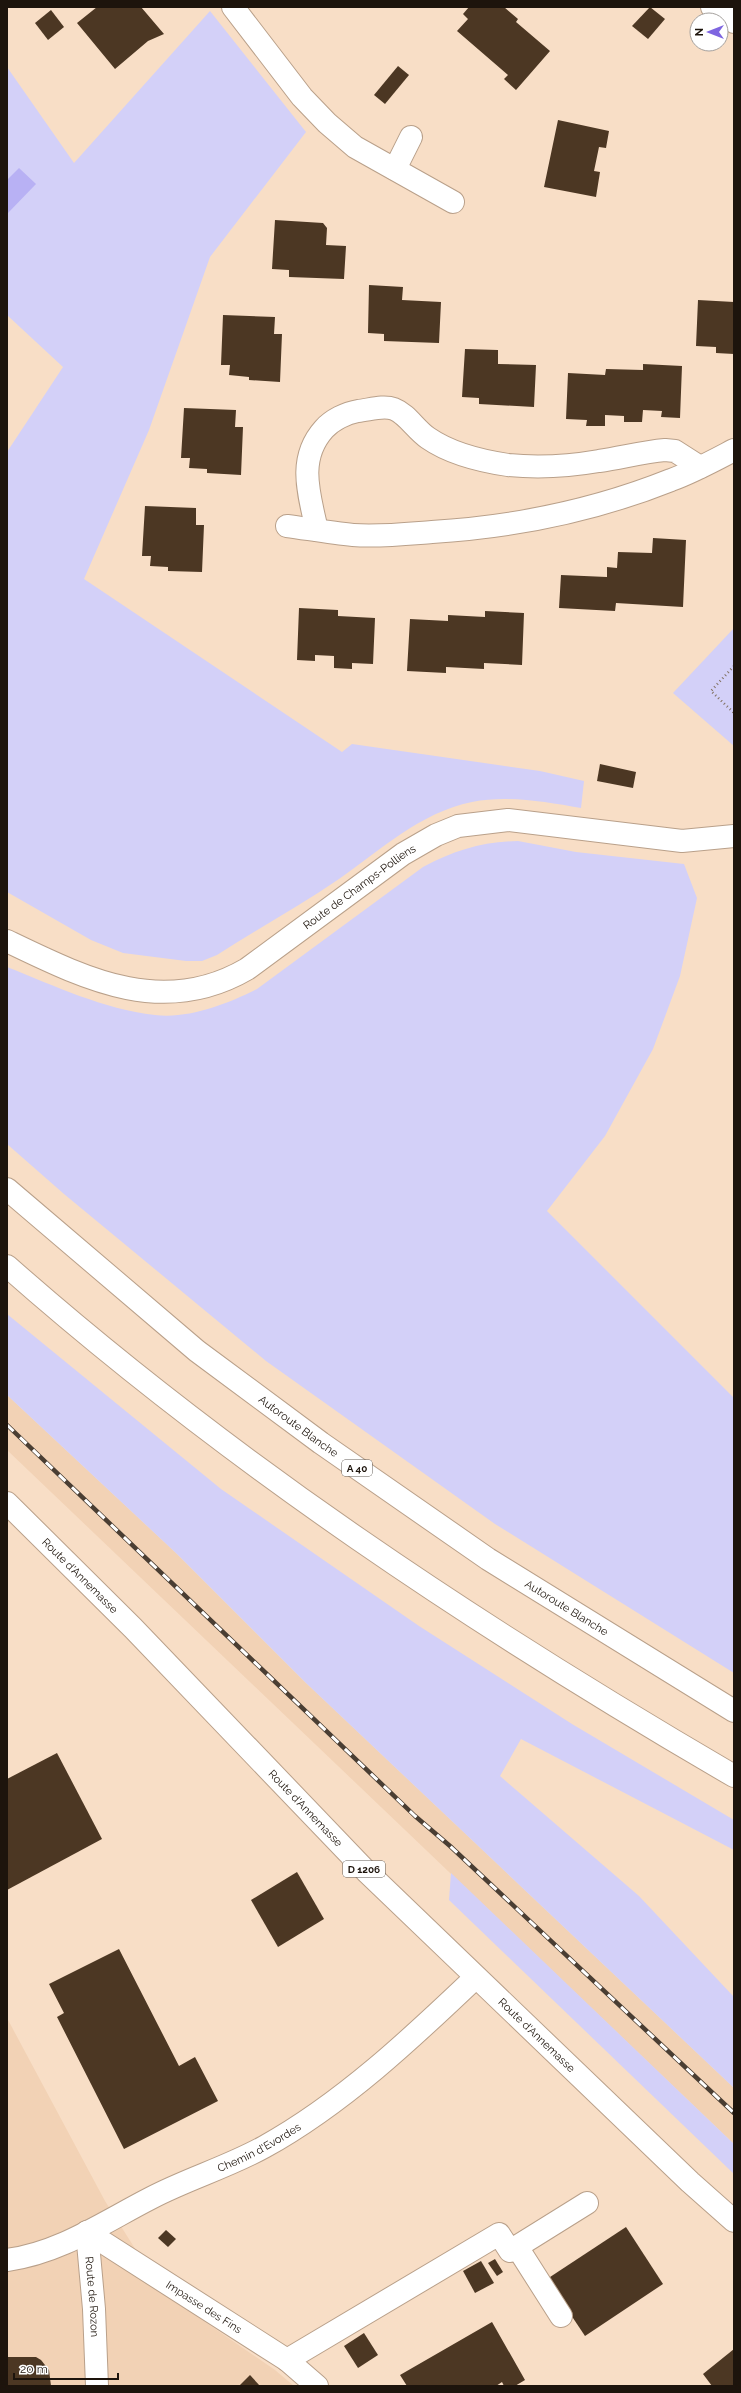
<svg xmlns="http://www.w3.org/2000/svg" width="741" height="2393" font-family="Raleway,sans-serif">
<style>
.built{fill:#f2d2b5}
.green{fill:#d3d0f8}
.water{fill:#b8b1f4}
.building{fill:#4c3723}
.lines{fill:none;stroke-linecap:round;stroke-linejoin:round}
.minor-casing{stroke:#b9a08a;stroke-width:24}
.major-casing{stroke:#b9a08a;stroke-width:24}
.highway-casing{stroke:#b9a08a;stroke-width:24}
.path{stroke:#837262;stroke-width:2.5;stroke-dasharray:1 3;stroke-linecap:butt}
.minor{stroke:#fff;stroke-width:22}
.major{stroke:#fff;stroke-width:22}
.highway{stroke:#fff;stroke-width:22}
.rail-casing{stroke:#4a3e33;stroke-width:4.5}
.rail{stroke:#fff;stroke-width:3;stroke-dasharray:9;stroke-linecap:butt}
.labels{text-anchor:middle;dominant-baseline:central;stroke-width:4;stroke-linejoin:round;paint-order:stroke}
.shield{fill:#fff;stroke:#615a55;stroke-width:1}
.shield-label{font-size:10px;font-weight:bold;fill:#1d140c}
.street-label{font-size:11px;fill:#1d140c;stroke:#fff}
</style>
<rect width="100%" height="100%" fill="#f8dec6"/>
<g class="built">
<path d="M7,1395L177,1554L306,1683L734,2088V2144L7,1450Z"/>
<path d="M7,2018L105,2201L163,2293L275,2370L294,2386H7Z"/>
</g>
<g class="green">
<path d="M210,11L306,132L210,257L149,430L84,579L342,752L352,744L540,771L584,781L581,808C545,802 508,795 472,802C419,813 381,850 339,879C300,906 257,929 217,955L202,961H186L123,953L91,940L7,892V452L63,367L7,315V67L74,163Z"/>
<path d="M734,628V746L673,693Z"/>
<path d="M518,841L576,852L684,864L697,898L680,976L653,1049L605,1136L547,1211L734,1398V1673L495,1524L266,1361L64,1194L7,1144V967C55,986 103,1009 155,1015C189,1019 227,1004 257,989L423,867C456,850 481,842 518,841Z"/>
<path d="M7,1314L221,1489L419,1626L572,1724L734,1820V1850L521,1739L500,1776L639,1896L734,1997V2088L306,1683L177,1554L7,1395Z"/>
<path d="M451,1873L734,2144V2174L449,1900Z"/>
</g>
<path class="water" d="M19,168L36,184L7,214V180Z"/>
<g class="building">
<path d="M97,7H141L164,34L148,41L115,69L77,23Z"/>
<path d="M469,7H504L518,19L516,22L550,51L516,90L504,79L508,75L457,31L468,19L463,14Z"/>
<path d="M650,7L665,19L648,39L632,26Z"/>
<path d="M51,10L64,27L48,40L35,23Z"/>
<path d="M398,66L409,75L385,104L374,95Z"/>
<path d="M558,120L609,131L606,148L599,147L594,171L600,172L596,197L544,187Z"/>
<path d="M275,220L323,223L327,228L326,245L346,246L344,279L289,277V270L272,269Z"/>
<path d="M369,285L403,287L402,300L441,302L439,343L384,341V334L368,333Z"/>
<path d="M698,300L734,302V354L716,353V347L696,346Z"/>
<path d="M223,315L275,317L274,334H282L280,382L249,380V377L229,375L230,365H221Z"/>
<path d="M465,349L498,350V364L536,365L534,407L479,404V398L462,397Z"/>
<path d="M643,364L682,366L680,418L661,417L662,411L643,410L642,422H624V416L605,415V426H586L587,420L566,419L568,373L605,375L606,369L643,370Z"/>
<path d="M184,408L236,410L235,427H243L241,475L207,473V469L189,468L190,458H181Z"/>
<path d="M145,506L196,508V525H204L202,572L168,571V567L150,566L151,556H142Z"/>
<path d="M653,538L686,540L683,607L616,603L615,611L559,608L561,575L607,577V567L617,568L618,552L652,553Z"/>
<path d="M299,608L338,610V616L375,618L373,664L352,663V669L334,668V656L315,655V661L297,660Z"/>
<path d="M485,611L524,613L522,665L484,663V669L446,667V673L407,671L410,619L448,621V615L485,617Z"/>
<path d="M600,764L636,772L633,788L597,781Z"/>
<path d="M57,1753L102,1839L7,1890V1779Z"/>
<path d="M297,1872L324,1919L278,1947L251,1900Z"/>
<path d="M119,1949L179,2066L195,2057L218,2101L124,2149L57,2017L64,2013L49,1984Z"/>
<path d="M626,2227L663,2284L585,2336L547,2279Z"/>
<path d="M166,2230L176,2239L168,2247L158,2238Z"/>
<path d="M495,2259L503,2272L497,2276L488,2263Z"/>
<path d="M481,2261L494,2283L475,2293L463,2271Z"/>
<path d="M492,2322L525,2380L515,2386H504L502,2382L496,2386H407L400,2375Z"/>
<path d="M364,2333L378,2355L358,2368L344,2346Z"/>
<path d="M734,2349V2386H712L703,2374Z"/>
<path d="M7,2357H36L41,2360L49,2370L51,2386H7Z"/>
<path d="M250,2375L260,2386H239Z"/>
</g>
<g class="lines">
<defs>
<g id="minor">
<path d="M233,7L302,97L327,123L355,147L453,202"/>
<path d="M712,7L734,22"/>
<path d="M395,169L411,137"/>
<path d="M287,526C309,529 331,533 353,535C379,537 406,534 432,532C513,527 596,510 671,480C693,472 713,461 734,450"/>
<path d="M317,530C309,494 297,459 324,429C332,420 346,413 358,411C369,410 383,405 394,409C407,414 416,430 428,438C451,454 481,461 508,465C538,468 570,466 599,461C621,458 642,452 665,450L675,451L700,467"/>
<path id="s1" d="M7,941C86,979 163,1018 247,969L403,854L436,835L458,826L508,820L682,841L734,836"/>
<path id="s2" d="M87,2232L287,2360L317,2386"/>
<path id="s3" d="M87,2232L94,2309L97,2386"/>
<path d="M517,2247L561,2316"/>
<path id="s4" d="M7,2260C60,2253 104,2222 151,2198C187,2179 228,2167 264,2147C342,2104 412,2038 476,1977"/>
<path d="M287,2360L499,2234L510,2251L587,2203"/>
</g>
<g id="major">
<path id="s5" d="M7,1503L133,1628L366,1871L690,2182L734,2221"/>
</g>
<g id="highway">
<path id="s6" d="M7,1189L197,1351L321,1443L488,1559L734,1711"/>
<path d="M7,1266C229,1462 478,1627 734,1776"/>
</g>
</defs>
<use href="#minor" class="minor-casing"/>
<use href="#major" class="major-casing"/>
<use href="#highway" class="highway-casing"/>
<path class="path" d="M734,666L711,691L734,713"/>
<use href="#minor" class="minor"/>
<use href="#major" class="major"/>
<use href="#highway" class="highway"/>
<defs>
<path id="rail" d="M7,1425L415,1816L450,1846L734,2113"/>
</defs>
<use href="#rail" class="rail-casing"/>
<use href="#rail" class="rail"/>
</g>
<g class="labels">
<g class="shield">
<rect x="342" y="1460" width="30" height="16" rx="3"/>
<rect x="343" y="1861" width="42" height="16" rx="3"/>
</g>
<g class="shield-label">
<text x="357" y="1468">A 40</text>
<text x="364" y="1869">D 1206</text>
</g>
<g class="street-label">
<text stroke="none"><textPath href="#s1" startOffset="393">Route de Champs-Polliens</textPath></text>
<text stroke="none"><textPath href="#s6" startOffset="376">Autoroute Blanche</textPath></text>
<text stroke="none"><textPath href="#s5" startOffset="103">Route d'Annemasse</textPath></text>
<text stroke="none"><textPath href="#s6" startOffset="700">Autoroute Blanche</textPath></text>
<text stroke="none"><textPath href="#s5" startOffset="427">Route d'Annemasse</textPath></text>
<text stroke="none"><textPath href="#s5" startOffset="751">Route d'Annemasse</textPath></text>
<text stroke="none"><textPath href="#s4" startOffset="277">Chemin d'Evordes</textPath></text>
<text stroke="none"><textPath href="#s3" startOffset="65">Route de Rozon</textPath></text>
<text stroke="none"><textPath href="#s2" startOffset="139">Impasse des Fins</textPath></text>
</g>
</g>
<rect width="741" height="2393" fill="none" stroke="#1d140c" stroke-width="16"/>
<g transform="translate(709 32) rotate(270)"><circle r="19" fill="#ffffff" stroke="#a5a19e"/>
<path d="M0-3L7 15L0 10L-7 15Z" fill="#7e65e0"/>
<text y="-6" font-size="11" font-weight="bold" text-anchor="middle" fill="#1d140c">N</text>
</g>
<path d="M14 2373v6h104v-6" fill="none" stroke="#1d140c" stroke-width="2"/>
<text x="20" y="2373" font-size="12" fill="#1d140c" stroke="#ffffff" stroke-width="3" paint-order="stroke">20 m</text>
</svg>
